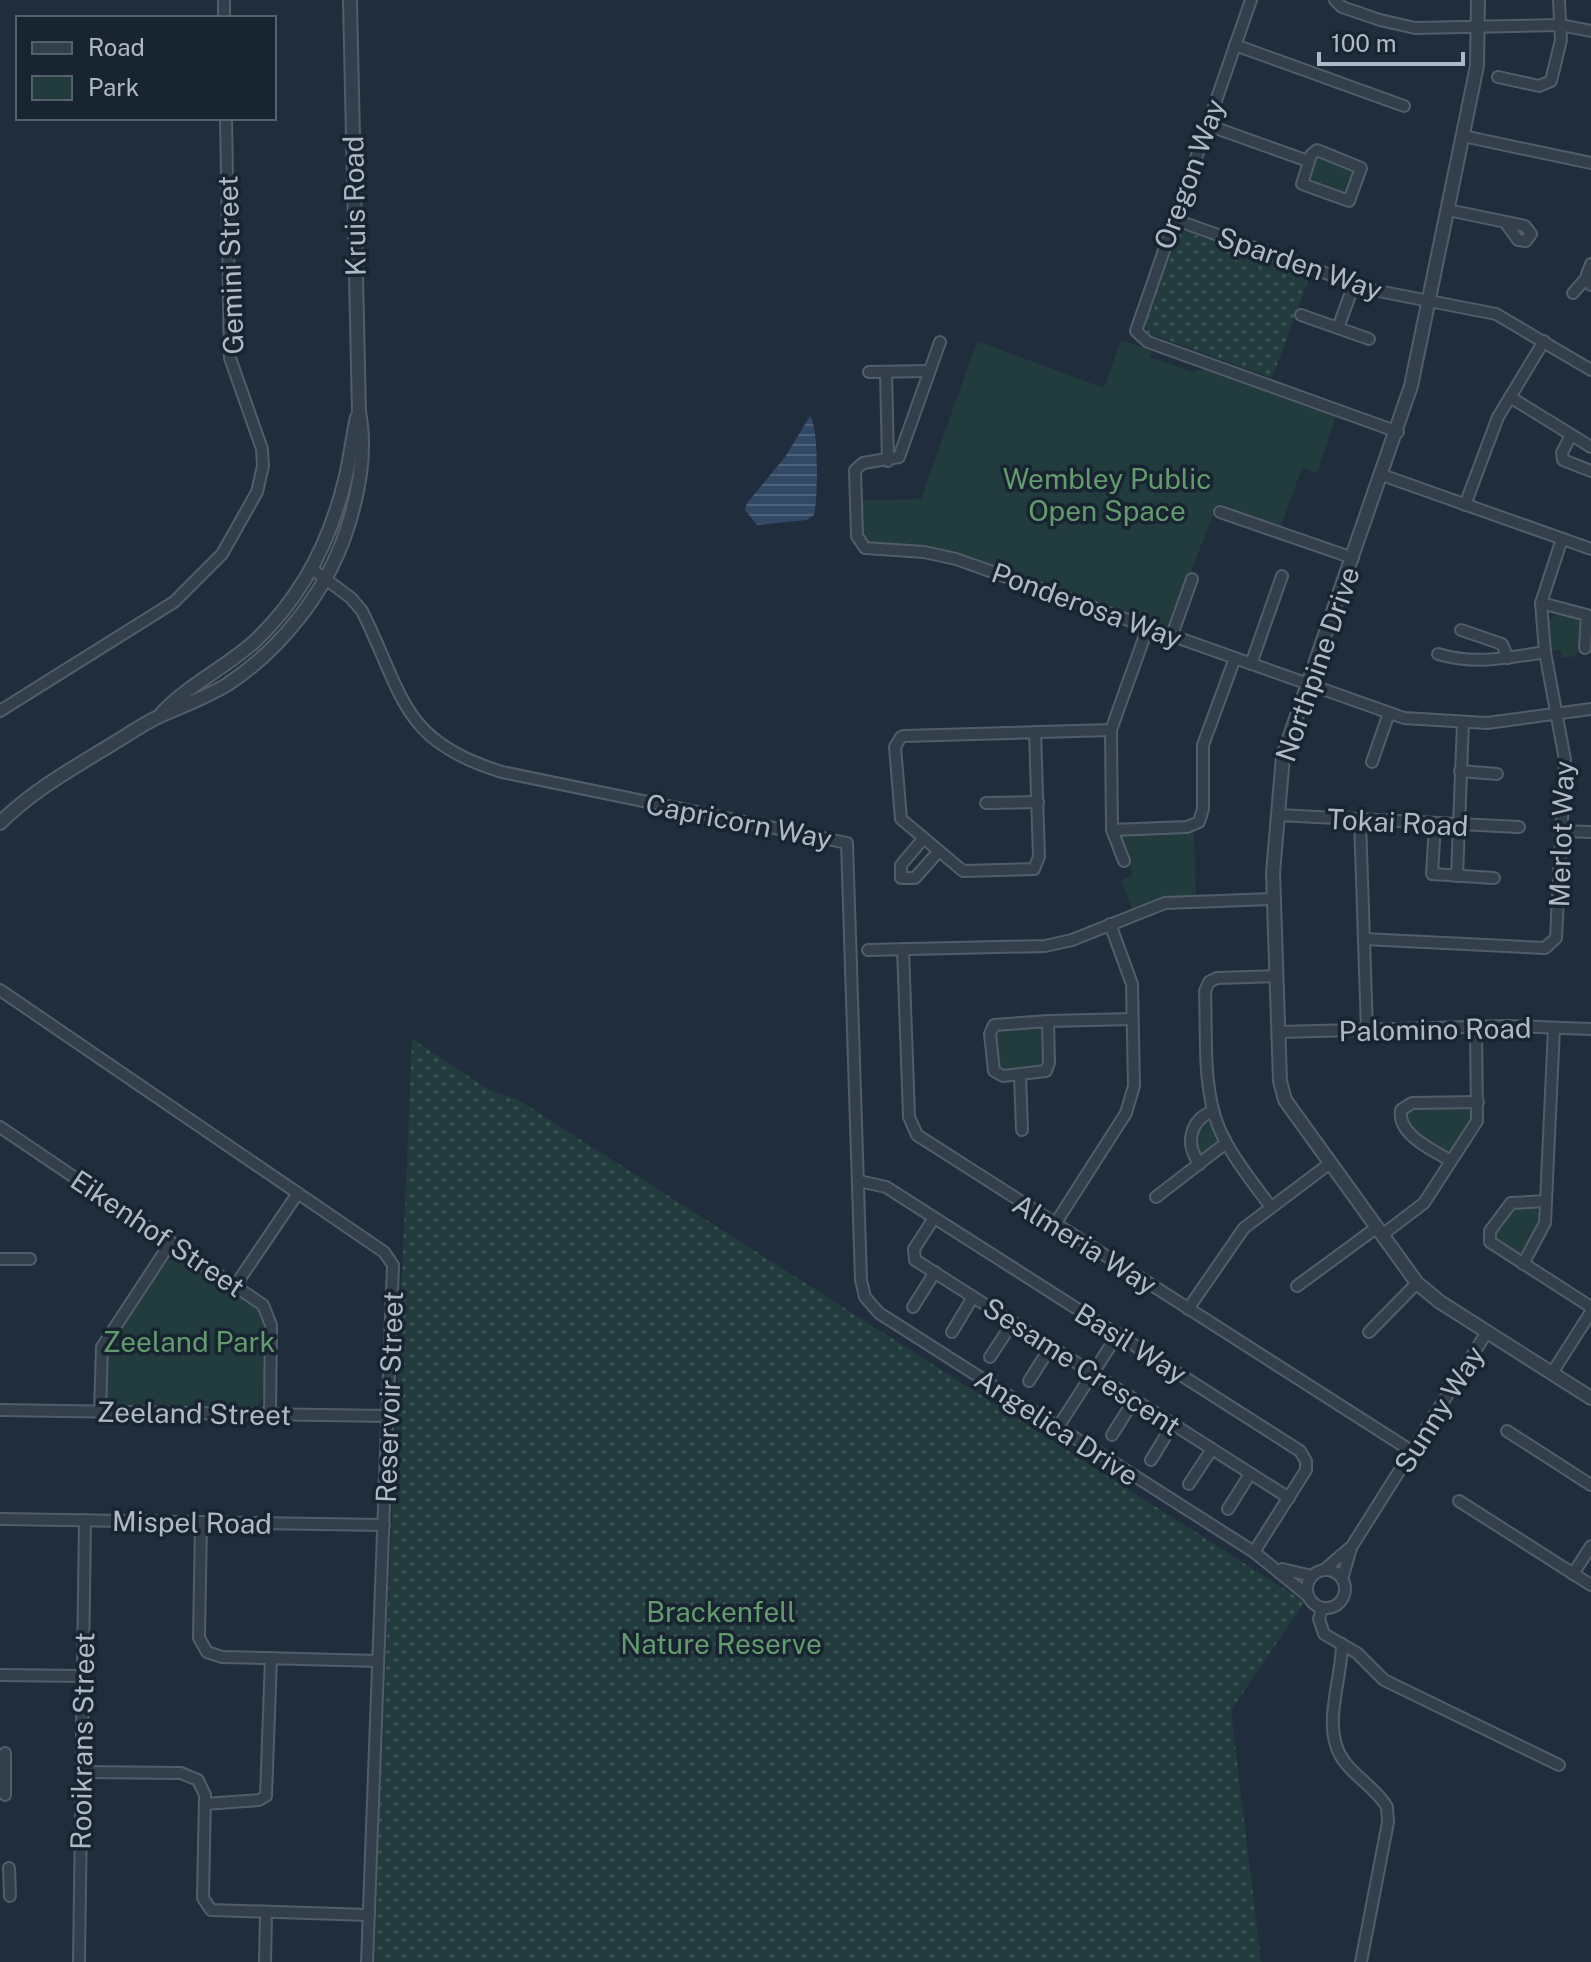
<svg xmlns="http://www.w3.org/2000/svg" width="1591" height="1962" font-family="'Public Sans',sans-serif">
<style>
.grass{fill:url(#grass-dots)}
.park{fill:#223b3d}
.water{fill:url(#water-rules)}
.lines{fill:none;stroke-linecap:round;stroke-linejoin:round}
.minor-casing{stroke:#525d6a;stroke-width:14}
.tertiary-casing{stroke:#525d6a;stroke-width:16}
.minor{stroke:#343f4c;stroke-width:10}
.tertiary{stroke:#343f4c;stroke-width:12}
.labels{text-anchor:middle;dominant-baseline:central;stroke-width:7;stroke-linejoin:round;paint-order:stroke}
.street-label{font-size:28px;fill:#afbac8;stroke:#192431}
.park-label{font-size:28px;fill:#649b6e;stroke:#192431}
</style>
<defs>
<pattern id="grass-dots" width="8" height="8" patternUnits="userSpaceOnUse" patternTransform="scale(2)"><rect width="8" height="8" fill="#223b3d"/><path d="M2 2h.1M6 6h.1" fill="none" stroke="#405558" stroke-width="1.8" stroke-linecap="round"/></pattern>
<pattern id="water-rules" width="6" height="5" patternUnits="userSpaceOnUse" patternTransform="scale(2)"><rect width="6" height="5" fill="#324965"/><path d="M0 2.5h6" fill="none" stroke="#4d617a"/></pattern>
</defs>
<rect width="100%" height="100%" fill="#202d3c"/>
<g class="grass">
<path d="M1181,230L1311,273L1272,378L1148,333L1144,321L1175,234Z"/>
<path d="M412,1039L491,1091L517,1099L1305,1602L1231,1710L1261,1962H373Z"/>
</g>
<g class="park">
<path d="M1320,156L1352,166L1357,173L1347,196L1308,182L1315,158Z"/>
<path d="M1121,340L1152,351L1150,357L1193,372L1202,369L1336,416L1317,473L1302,468L1280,529L1217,505L1170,625L1164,628L928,548L869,545L862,539L860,500L921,499L977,341L1104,388Z"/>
<path d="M1557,614L1584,619L1576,656L1562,658L1560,650L1552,651L1547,622Z"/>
<path d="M1194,831L1196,897L1161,899L1133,910L1121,881L1133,875L1121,835Z"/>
<path d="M1038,1025L1043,1030L1046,1063L1043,1068L1004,1072L997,1069L996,1029Z"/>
<path d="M1467,1105L1473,1110C1472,1125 1461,1145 1447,1152C1429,1146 1409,1133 1404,1114L1411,1107Z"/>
<path d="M1211,1121L1219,1137L1217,1144L1204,1154L1199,1152L1195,1133L1203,1122Z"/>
<path d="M1513,1205L1535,1206L1541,1214C1540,1228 1532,1250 1519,1255L1497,1244L1493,1235Z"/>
<path d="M178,1256L261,1312C268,1329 271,1393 258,1406L215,1409L118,1406L106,1398L108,1346L165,1262Z"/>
</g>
<path class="water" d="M810,416C819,426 818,500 814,515L807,520L757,525L745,510L747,503L785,457Z"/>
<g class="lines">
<defs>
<g id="minor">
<path d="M224,0V18"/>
<path d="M1251,0L1136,331L1148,342L1398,432"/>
<path d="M1335,0L1342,7L1380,20L1415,28L1560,25L1591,31"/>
<path d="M1235,45L1404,106"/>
<path d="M1498,77L1539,86L1551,81L1561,40L1559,0"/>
<path d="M1207,125L1308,161"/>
<path d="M1463,136L1591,163"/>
<path d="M1317,150L1361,168L1349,201L1302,184L1311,155Z"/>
<path d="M1448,210L1525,226L1531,234L1526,241L1518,240L1505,222"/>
<path d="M1173,219L1373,290L1496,314L1591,370"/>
<path d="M1591,264L1587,274L1591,285"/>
<path d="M1573,293L1587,277"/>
<path d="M1301,315L1369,339"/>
<path d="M1338,328L1354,284"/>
<path d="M940,342L899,457L863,463L855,470L857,536L865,548L924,552L956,559L1404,718L1487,723L1591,709"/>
<path d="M869,372L929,371"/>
<path d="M886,372L888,461"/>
<path d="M1510,397L1591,447"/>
<path d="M1571,435L1562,453L1563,460L1591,471"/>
<path d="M1382,475L1591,549"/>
<path d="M1465,505L1498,417L1544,341"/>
<path d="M1220,512L1353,558"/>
<path d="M312,569L351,598L362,611C404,695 400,741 502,772L847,843L861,1280L865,1297L879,1313L1254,1552L1307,1595"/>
<path d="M1541,603L1587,615L1585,648"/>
<path d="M1461,630L1502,644L1508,658"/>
<path d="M1172,635L1192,579"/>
<path d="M1438,654C1475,665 1507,658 1545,652"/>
<path d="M1251,664L1282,576"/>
<path d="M0,711L174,602L222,554L257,492L263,466L262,449L230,358L226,118"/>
<path d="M1035,732L1039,857L1034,869L963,871L901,819L895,747L901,737L904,736L1111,730"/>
<path d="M1372,762L1389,713"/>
<path d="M1460,771L1497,774"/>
<path d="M986,803L1038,802"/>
<path d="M1277,815L1519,827"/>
<path d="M1360,820L1367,1030"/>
<path d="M1435,824L1432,874L1494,878"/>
<path d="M1112,830L1187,827L1199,822L1203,809V745L1235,658"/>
<path d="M1562,831L1591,832"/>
<path d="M923,839L901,865V878H915L938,852"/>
<path d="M1124,861L1112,830L1111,730L1148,627"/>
<path d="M1457,876L1463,722"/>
<path d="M1364,939L1545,948L1556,938L1565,760L1545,652L1541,603L1562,539"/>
<path d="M903,949L909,1117L917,1135L1413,1452"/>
<path d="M868,950L1045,946L1072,940L1165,903L1274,899"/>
<path d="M0,990L384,1252L393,1265L367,1962"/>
<path d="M1048,1021L994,1025L990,1034L994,1071L1003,1076L1046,1071L1049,1063L1048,1021L1132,1019"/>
<path d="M1279,1032L1508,1026L1591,1029"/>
<path d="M1020,1075L1022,1130"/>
<path d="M0,1127L263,1305L271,1325L270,1414"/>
<path d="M1451,1161C1433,1150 1397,1135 1401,1110L1412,1103L1478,1102"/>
<path d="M1200,1164C1184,1144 1190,1120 1213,1111"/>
<path d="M859,1181L886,1187L1300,1451L1306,1461V1470L1254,1552"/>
<path d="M1156,1197L1226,1143"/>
<path d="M1546,1201L1511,1203L1490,1231V1242L1591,1307"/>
<path d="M1270,1206C1252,1181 1231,1156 1219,1128C1202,1086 1207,1036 1205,991L1209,982L1217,978L1277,976"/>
<path d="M934,1218L914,1249L915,1260L1289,1498"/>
<path d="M1055,1224L1126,1113L1134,1086L1132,984L1110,924"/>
<path d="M1382,1235L1424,1203L1477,1121L1476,1027"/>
<path d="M0,1259H30"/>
<path d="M1523,1264L1545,1223L1554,1028"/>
<path d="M235,1286L298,1193"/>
<path d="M1297,1286L1376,1228"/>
<path d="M913,1307L935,1272"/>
<path d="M1188,1309L1244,1228L1329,1164"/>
<path d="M952,1332L973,1297"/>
<path d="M1369,1332L1417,1283"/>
<path d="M990,1357L1013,1322"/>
<path d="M1552,1373L1591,1312"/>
<path d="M1029,1381L1051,1346"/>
<path d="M0,1410L388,1416"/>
<path d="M100,1411L102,1347L171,1242"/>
<path d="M1058,1427L1118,1334"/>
<path d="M1507,1431L1591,1485"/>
<path d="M1112,1435L1134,1400"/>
<path d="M1151,1460L1173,1424"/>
<path d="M1189,1484L1212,1449"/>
<path d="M1459,1501L1591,1585"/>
<path d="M1228,1509L1250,1474"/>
<path d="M0,1519L384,1525"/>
<path d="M201,1522L199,1638L207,1652L222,1657L378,1661"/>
<path d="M1282,1569L1312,1576"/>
<circle cx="1326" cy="1589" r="19"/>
<path d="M1324,1570L1352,1546L1487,1332"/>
<path d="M1573,1574L1591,1546"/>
<path d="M1342,1579L1351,1548"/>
<path d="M1322,1608L1319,1619L1324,1634L1357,1653L1384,1680L1559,1765"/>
<path d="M1342,1644C1342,1681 1320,1729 1344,1761C1356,1778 1376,1788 1387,1807L1388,1822L1361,1962"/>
<path d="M0,1675L83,1676"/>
<path d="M5,1753V1795"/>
<path d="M82,1772L181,1773L198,1780L205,1795L203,1898L211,1910L369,1915"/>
<path d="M205,1804L259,1800L266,1796L271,1658"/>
<path d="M9,1868L10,1896"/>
<path d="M79,1962L85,1520"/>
<path d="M265,1962L266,1913"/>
</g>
<g id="tertiary">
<path d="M1478,0L1477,66L1411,386L1283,756L1273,873L1280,1081L1285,1100L1417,1283L1440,1302L1591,1398"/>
<path d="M162,713C188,685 225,668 254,642C300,599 329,543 344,484C350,462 352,439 357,417"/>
<path d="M0,823C32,791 70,770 109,746C126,736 144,723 162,715C185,705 207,697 228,684C281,649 326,592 346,532C359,493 367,452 359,412L350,0"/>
</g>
</defs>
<use href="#minor" class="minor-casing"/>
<use href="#tertiary" class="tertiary-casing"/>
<use href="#minor" class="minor"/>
<use href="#tertiary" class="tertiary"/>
</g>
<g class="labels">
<g class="street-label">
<text transform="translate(1189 174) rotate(-70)">Oregon Way</text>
<text transform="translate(354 206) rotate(-91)">Kruis Road</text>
<text transform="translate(1300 263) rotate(19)">Sparden Way</text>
<text transform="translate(230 265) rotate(-92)">Gemini Street</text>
<text transform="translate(1087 605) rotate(20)">Ponderosa Way</text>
<text transform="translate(1317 664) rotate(-71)">Northpine Drive</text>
<text transform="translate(739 821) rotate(11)">Capricorn Way</text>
<text transform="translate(1398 822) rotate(3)">Tokai Road</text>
<text transform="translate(1561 834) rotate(-88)">Merlot Way</text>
<text transform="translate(1435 1029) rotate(-1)">Palomino Road</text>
<text transform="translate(158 1233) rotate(34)">Eikenhof Street</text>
<text transform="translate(1085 1244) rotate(32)">Almeria Way</text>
<text transform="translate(1131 1343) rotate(32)">Basil Way</text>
<text transform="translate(1082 1366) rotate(33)">Sesame Crescent</text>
<text transform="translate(389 1397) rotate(-88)">Reservoir Street</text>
<text transform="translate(1439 1409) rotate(-58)">Sunny Way</text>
<text transform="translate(194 1413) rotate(1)">Zeeland Street</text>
<text transform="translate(1057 1427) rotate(33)">Angelica Drive</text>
<text transform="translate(192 1522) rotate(1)">Mispel Road</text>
<text transform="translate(82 1741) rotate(-89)">Rooikrans Street</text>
</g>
<g class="park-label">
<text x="1107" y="478">Wembley Public<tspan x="1107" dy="32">Open Space</tspan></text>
<text x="189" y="1341">Zeeland Park</text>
<text x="721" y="1611">Brackenfell<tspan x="721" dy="32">Nature Reserve</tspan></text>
</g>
</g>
<rect x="16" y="16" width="260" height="104" fill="#192431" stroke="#55606d" stroke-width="2"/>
<rect x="32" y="42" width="40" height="12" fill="#343f4c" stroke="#55606d" stroke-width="2"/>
<text x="88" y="56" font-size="24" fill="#afbac8">Road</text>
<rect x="32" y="76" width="40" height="24" fill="#223b3d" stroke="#55606d" stroke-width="2"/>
<text x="88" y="96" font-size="24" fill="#afbac8">Park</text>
<path d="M1319 52v12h144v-12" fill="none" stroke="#afbac8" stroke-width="4"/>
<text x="1331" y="52" font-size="24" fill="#afbac8" stroke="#192431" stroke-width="6" paint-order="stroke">100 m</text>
</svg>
